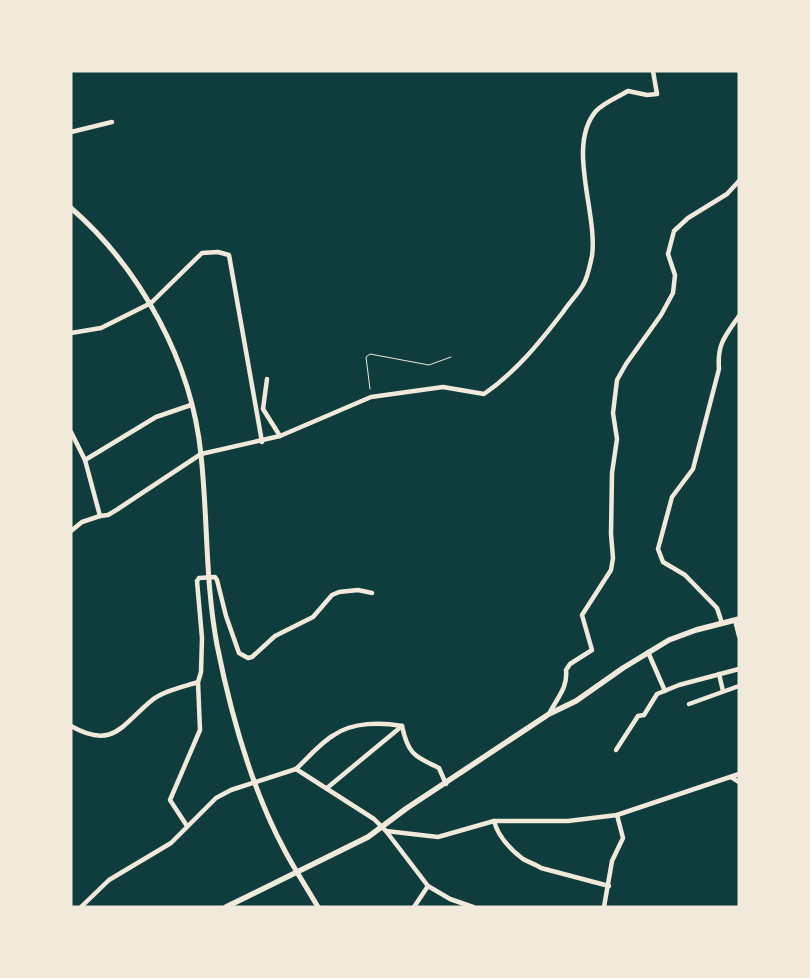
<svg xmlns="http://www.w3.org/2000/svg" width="810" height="978" font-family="'Space Grotesk',sans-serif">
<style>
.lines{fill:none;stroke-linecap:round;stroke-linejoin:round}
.path{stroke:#f1e9da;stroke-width:1}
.minor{stroke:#f1e9da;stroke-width:4.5}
.tertiary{stroke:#f1e9da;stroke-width:5}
.secondary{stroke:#f1e9da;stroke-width:5.5}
</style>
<rect width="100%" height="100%" fill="#0f3d3e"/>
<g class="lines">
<path class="path" d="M370,389L366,357L370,354L429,365L451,357"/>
<g class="minor">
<path d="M71,132L112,122"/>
<path d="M71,333L101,328L151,303L202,253L218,252L229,255L262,442"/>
<path d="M267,379L263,409L280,436"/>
<path d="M71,432L85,460L100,516L82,522L71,531"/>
<path d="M85,460L156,417L191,405"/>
<path d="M100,516L108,515L118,509L201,454L280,436L371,397L443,387L484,394C516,372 540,342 563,312C569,303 578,294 583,285C588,277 590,264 592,256C598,213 566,146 596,111C603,103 618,97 628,91L647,95L657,94L653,71"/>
<path d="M735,620L739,636"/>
<path d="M722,623L717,608L685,575L663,562L658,549L672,497L693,469L719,369C717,344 725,336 739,316"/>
<path d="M648,652L665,691"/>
<path d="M719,674L723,691"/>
<path d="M689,704L739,686"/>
<path d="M549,714C557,698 568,688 566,670L570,664L592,650L582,615L611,570L613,558L611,534L612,473L617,439L613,413L617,380L626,364L661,315L673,293L675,275L668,254L674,231L688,218L727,194L739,181"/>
<path d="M71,726C113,750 122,725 151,701C163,691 183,687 198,682"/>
<path d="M616,750L638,716L644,715L657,694L679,685L739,669"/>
<path d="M296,769C308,758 320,743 334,735C353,722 381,722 402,726C408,754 414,756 439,768L446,784"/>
<path d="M731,777L739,782"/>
<path d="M327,788L402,726"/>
<path d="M494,821C498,837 510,849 523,859C528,862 535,864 541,868L609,886"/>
<path d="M187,826L170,800L200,730L198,682L201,672L202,638L197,581L199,578L215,577L217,580L226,616L239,653L248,658L252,657L275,636L313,617L332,595L339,592L358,590L372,593"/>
<path d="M386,831L428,886L450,899L473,907"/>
<path d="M81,907L109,880L171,843L216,798L231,790L296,769L374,819L386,831L438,837L494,821H568L617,815L739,774"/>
<path d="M414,907L428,886"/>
<path d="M604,907L612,861L623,838L617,815"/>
</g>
<path class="tertiary" d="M71,208C141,269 192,363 201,455C208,520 205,580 217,645C231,715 251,788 285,851C295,870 307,888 318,907"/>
<path class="secondary" d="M226,907L368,837L407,808L549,714L576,701L623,668L669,640L696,630L739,619"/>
</g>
<rect width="810" height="978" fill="none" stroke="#f1e9da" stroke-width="145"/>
</svg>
